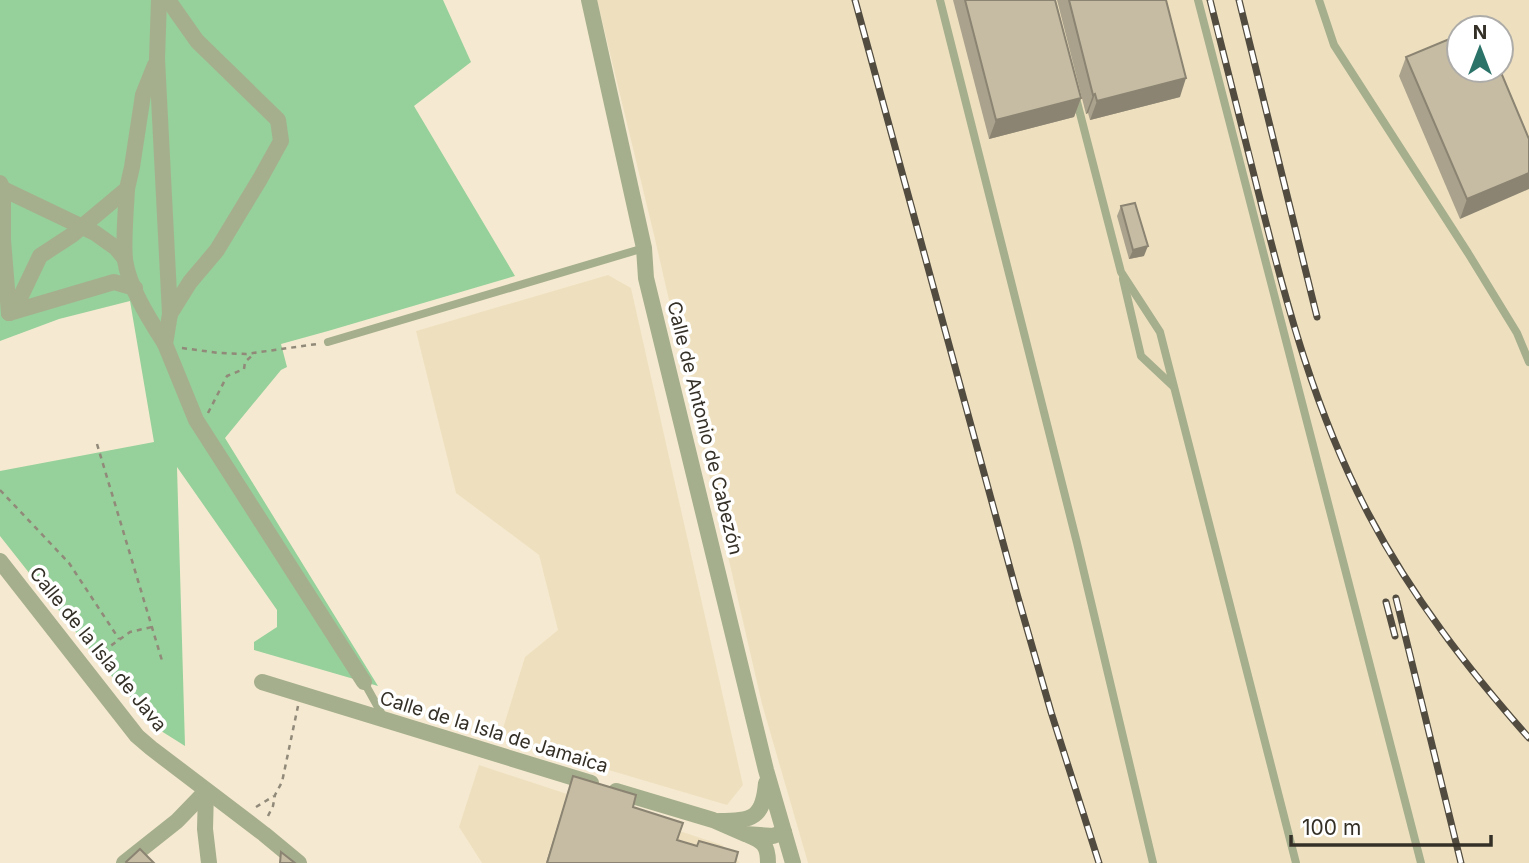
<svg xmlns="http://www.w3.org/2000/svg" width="1529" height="863" font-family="Inter,sans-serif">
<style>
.built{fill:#eee0bf;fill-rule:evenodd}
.green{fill:#96d09a}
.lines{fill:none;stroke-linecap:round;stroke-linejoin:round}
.path{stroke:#918979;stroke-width:2.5;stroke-dasharray:5 5;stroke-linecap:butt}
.service{stroke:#a6af8d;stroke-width:8}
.minor{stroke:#a6af8d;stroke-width:16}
.rail-casing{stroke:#524c40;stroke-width:7}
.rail{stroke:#fff;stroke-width:4.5;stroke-dasharray:13;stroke-linecap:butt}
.wall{fill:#aaa28c}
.shaded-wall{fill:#8b8472}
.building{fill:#c6bca3;stroke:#8b8472;stroke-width:2}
.labels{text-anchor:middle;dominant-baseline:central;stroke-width:7;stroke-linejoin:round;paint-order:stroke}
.street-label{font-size:19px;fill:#353027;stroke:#fff}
</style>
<rect width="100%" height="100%" fill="#f5ead1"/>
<g class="built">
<path d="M597,0H1529V863H808L762,704L654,235ZM1459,28H1501V70H1459Z"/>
<path d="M608,275L631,288L743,785L727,805L500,738L525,657L558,630L539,555L456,493L416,331Z"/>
<path d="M479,765L722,845L740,863H482L459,827Z"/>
</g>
<path class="green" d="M0,0H443L471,62L414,106L515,276L328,331L281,344L287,367L281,370L225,438L378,686L254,650V642L277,627V610L177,467L185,746L158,729L101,664L0,536V471L154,442L130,301L59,319L0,341Z"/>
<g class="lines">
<g class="path">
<path d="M182,348L219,353L246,354L317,344"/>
<path d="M208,413L227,376L244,369L245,362L255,353"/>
<path d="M97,444L163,664"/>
<path d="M0,490L69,563L119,639"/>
<path d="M95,657L130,632L152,627"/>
<path d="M256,807L274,796"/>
<path d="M268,816L273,806L275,795L282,782L298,706"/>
</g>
<g class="service">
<path d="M940,0L1077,543L1153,863"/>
<path d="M1198,0L1421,863"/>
<path d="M1319,0L1334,45L1468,253L1517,333L1529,362"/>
<path d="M1076,98L1121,272L1160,332L1296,863"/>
<path d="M1123,279L1141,356L1173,386"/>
<path d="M328,342L644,248"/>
<path d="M364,682L384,718"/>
</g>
<g class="minor">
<path d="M159,0L157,59L170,314L165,344L196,420L364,682"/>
<path d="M168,0L197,41L278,120L281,141L260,179L217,250L190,282L170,314"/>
<path d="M589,0L644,248L646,278L766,770L793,863"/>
<path d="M0,183L3,189V240L9,313"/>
<path d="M3,189L95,233L116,248L125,259"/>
<path d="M127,189C126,210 123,240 125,260C129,288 150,320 165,344"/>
<path d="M9,313L19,300L40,256L72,235L127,189L132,167L143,95L155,65"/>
<path d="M9,313L114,282L135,288"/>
<path d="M0,561L137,736L151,748L264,834L299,863"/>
<path d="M262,682L591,783"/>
<path d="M206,791L205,829L209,863"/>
<path d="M616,791L713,820L745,834L773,836L784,832"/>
<path d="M719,821C753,821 763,818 766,783"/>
<path d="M748,835C763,841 768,845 768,863"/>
<path d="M124,863L177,821L206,791"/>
</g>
<defs>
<g id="rail">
<path d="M855,0L1017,594L1051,712L1099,863"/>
<path d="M1210,0C1226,65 1243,130 1259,195C1287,307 1315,412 1369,515C1412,597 1468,669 1529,738"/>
<path d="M1239,0L1317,317"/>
<path d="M1396,598L1461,863"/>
<path d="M1386,602L1395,636"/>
</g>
</defs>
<use href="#rail" class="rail-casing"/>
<use href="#rail" class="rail"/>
</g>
<g class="wall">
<path d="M953,0H1055L1081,98L1074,117L989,139Z"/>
<path d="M1057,0H1166L1180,97L1090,120L1088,113L1086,114Z"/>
<path d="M1406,57L1529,139L1460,219L1399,76Z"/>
<path d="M1121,206L1144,256L1129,259L1117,216Z"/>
<path d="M573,776L633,807L677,840L735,863H546Z"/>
</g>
<g class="shaded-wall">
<path d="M1186,78L1180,97L1090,120L1097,101Z"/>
<path d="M1095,94L1088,113L1086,114L1093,95Z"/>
<path d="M1081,98L1074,117L989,139L996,120Z"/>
<path d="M1529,173V189L1460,219L1467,199Z"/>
<path d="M1148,246L1144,256L1129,259L1133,250Z"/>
</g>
<g class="building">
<path d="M965,0H1055L1081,98L996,120Z"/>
<path d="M1069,0H1166L1186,78L1097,101L1095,94L1093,95Z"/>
<path d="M1459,35V70H1500L1529,139V173L1467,199L1406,57Z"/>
<path d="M1135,203L1148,246L1133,250L1121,206Z"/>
<path d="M573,776L636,795L633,807L683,823L677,840L697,846L699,841L738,852L735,863H547Z"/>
<path d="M140,849L154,863H127L126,862Z"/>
<path d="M281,852L295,863H280Z"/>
</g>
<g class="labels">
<g class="street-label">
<text transform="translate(705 428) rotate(76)">Calle de Antonio de Cabezón</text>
<text transform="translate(98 649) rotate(51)">Calle de la Isla de Java</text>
<text transform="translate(494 732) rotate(17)">Calle de la Isla de Jamaica</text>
</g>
</g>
<g transform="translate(1480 49)"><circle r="33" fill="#ffffff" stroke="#aeaca9" stroke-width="2"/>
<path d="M0-5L12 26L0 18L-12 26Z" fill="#2b7269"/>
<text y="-10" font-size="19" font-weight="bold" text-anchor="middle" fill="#353027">N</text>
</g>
<path d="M1291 835v10h200v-10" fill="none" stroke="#353027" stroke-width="3.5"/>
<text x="1302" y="835" font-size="21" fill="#353027" stroke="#ffffff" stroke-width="5" paint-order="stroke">100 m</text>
</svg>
